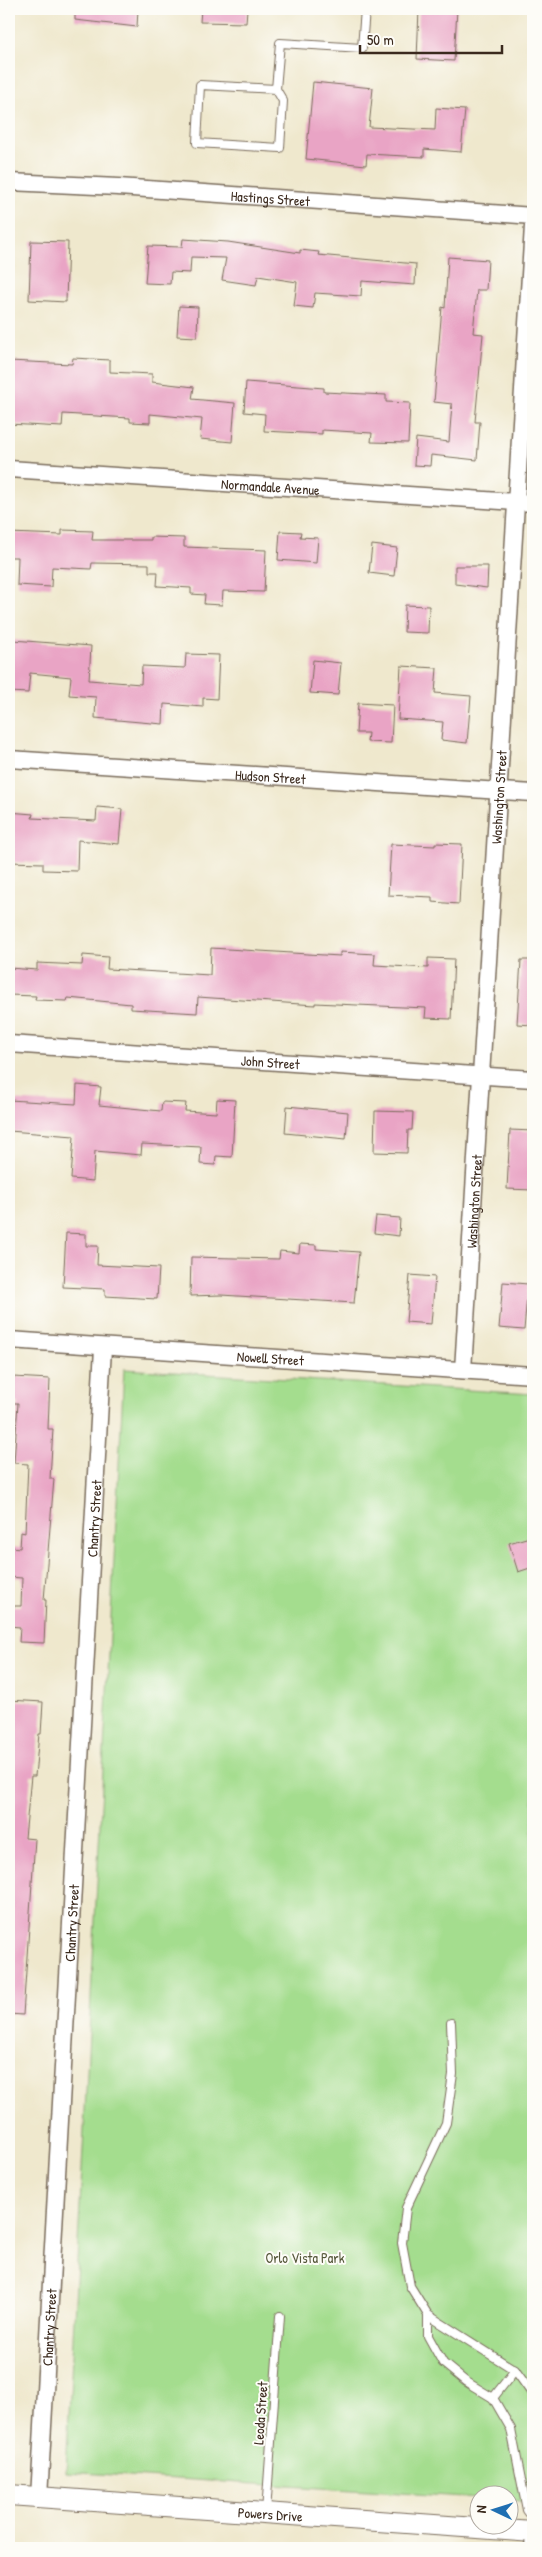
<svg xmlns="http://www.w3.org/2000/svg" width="542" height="2557" font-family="'Patrick Hand',sans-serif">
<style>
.green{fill:#a4dd8e;stroke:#708456}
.building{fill:#e9a4c5}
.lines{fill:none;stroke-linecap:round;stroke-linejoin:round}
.service-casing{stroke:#7a6c5b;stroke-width:10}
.minor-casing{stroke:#7a6c5b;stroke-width:19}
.tertiary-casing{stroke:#7a6c5b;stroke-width:22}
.service{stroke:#fff;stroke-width:8}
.minor{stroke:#fff;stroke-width:16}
.tertiary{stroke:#fff;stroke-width:20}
.labels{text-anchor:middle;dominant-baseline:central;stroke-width:4;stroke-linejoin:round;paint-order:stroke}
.street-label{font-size:14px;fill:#3b2a1e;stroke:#fdfcf7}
.park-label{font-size:14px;fill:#55573a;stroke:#fdfcf7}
</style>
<rect width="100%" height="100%" fill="#fdfcf7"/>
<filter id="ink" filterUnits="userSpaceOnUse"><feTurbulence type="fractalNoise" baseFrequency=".02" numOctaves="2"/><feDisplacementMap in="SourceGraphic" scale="10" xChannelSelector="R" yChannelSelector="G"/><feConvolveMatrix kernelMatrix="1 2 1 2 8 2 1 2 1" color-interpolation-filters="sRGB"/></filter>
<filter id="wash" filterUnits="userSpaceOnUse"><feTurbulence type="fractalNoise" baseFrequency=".0096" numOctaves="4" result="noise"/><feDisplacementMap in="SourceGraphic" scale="20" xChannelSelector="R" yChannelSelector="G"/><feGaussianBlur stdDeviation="1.12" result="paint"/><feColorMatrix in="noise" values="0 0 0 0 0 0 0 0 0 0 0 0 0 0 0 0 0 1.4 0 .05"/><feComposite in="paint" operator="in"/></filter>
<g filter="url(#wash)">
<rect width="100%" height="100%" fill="#efe8cd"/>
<path class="green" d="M124,1369L533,1394V2502L510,2500V2494H480L479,2498L66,2472Z"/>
<g id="blocks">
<g class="building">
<path d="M75,9H138L137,27L75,20Z"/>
<path d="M201,9H247L246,23L200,22Z"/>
<path d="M419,9H457L454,61L417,59Z"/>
<path d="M313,82L373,88L369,127L435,130L436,108L465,110L461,152L424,149V157L367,154L366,165L306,159Z"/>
<path d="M183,239L228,242L300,253V250L319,252L318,255L416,264L415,285L362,281L361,296L315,293L313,308L294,306L297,282L258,276L256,285L222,280L226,258L191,257L190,273L171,272L170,284L145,283L148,246L182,247Z"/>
<path d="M31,241L68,242L66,302L29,300Z"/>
<path d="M448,257L488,260L486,290H477L473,333L483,334L475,422H480L477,460L431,455L430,466L414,465L416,438L449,442L452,404L434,402L442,307L445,308Z"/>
<path d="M179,306L198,307L197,337L177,336Z"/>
<path d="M73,358L110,360V372L152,374V382L194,387L192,399L235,403L232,442L200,439L202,419L150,414V423L130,422V418L63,414L62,427L9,424V361L72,364Z"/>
<path d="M246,382L324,388V392L386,395V402L410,403L408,443L371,442L372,433L322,430V434L264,431L265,414L244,412Z"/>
<path d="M62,530L93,531L92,540H151V537L184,538V547L266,550L264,592L223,591L222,605L204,604L205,595L191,594V588L157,586L158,572H149V564L92,563L91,569L52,567L51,587L17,585L18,557H9V533L62,535Z"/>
<path d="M280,531L301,532L300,537L318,538L316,563L278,560Z"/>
<path d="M372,545L397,548L394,576L369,573Z"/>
<path d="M455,566H488L487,588L455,584Z"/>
<path d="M405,605L429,606L428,633L404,632Z"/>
<path d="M13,640L91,646L89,680L141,684L142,666L185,668L186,654L219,655L217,699L203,698V707L164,704L163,724L95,718L96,697L69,695L71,677L30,673L28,693L9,692Z"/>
<path d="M313,660L341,663L338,695L310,693Z"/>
<path d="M401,666L437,668L435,693L471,696L467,743L441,740L443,722L398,719Z"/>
<path d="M358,703L393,705L391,743L367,742L368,733H356Z"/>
<path d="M97,807L122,809L119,844L78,840L77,871L43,870V863L9,862V812L33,814L32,818L96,821Z"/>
<path d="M435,843L462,844L459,904L432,902V897L388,895L391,844L435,846Z"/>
<path d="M211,948L340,956V952L375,954L374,965L428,968V958L454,959L451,1019L425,1018L426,1008L357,1005L315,1003V1005L198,997L197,1013L131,1009V1004L68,998L67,1001L35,1000L36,996L9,995V968L37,970V963L82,965L83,955L108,957L107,969L210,975Z"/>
<path d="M521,960H533V1025L517,1024Z"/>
<path d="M77,1085L101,1087L99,1105L161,1111L162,1102L186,1103L185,1111L216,1113L217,1099L235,1100L232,1157L216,1156L215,1165L200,1164L201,1147L142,1144L141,1155L95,1151L93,1181L71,1179L74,1136L9,1131V1100L76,1104Z"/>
<path d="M287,1106L348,1112L346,1139L285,1133Z"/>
<path d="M375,1111L413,1112L412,1130H408L407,1153L374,1152Z"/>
<path d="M510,1130L533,1131V1190L507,1189Z"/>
<path d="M376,1216L400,1218L399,1236L374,1233Z"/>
<path d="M66,1233L86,1234V1246H98L97,1265L159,1268L157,1299L105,1296V1289L63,1287Z"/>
<path d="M300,1244L316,1245V1249L359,1252L354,1303L221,1295L190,1296L191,1257L279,1259L280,1251L299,1253Z"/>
<path d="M410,1275L435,1277L431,1324L406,1322Z"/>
<path d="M503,1282L528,1284L524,1330L499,1328Z"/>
<path d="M13,1377L50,1379L48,1429H53L50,1479H54L44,1600H46L44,1643L19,1642L20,1627L9,1626V1606H21L22,1578L10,1577L12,1547L20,1548L21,1532L25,1533L28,1464L14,1463L18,1403H12Z"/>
<path d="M533,1536V1567L518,1572L509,1543Z"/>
<path d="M9,1700L43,1702L41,1734H39L35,1776H31L25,1838L35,1839L23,2015L9,2014Z"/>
</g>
</g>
</g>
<g filter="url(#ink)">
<use href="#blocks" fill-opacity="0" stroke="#7a6c5b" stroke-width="1"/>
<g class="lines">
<defs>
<g id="service">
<path d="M276,89L200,85L197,143L280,148L283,101L276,89L280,43L362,48L365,9"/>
<path d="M451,2023L453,2074L446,2123L406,2208L402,2243L410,2286L428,2315L515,2370L533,2395"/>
<path d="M428,2315V2336L443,2363L465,2381L493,2398L511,2429L527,2510L533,2518"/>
<path d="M493,2398L515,2370"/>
<path d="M266,2512L280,2316"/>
</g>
<g id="minor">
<path id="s1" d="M9,182L118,187L533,216"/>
<path id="s2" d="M9,469L533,503"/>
<path id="s3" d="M9,759L533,793"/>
<path id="s4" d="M9,1044L533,1079"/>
<path id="s5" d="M9,1340L533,1375"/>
<path id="s6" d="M463,1370L533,226"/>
<path id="s7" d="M39,2498L103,1348"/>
<path d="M533,2548V2545"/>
</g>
<g id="tertiary">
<path id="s8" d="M9,2495L533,2532"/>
</g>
</defs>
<use href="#service" class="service-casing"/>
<use href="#minor" class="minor-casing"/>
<use href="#tertiary" class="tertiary-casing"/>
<use href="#service" class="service"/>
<use href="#minor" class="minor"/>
<use href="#tertiary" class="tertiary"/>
</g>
</g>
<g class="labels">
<g class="street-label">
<text stroke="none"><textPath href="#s1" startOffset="262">Hastings Street</textPath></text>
<text stroke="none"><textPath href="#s2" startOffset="262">Normandale Avenue</textPath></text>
<text stroke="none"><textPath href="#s3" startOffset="262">Hudson Street</textPath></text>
<text stroke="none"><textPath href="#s6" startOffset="574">Washington Street</textPath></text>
<text stroke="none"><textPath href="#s4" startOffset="262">John Street</textPath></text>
<text stroke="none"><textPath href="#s6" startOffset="169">Washington Street</textPath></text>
<text stroke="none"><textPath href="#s5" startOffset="262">Nowell Street</textPath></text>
<text stroke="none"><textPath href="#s7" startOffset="981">Chantry Street</textPath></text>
<text stroke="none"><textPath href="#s7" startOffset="576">Chantry Street</textPath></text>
<text stroke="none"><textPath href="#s7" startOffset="171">Chantry Street</textPath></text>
<text transform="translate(260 2413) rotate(-86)">Leoda Street</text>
<text stroke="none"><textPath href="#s8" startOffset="262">Powers Drive</textPath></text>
</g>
<g class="park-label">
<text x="305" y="2257">Orlo Vista Park</text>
</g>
</g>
<rect width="542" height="2557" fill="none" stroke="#fdfcf7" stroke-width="30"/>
<g transform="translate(494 2510) rotate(274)"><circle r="24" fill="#fdfcf7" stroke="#afa8a0"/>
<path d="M0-4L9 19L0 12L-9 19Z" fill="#1f6fb2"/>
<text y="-8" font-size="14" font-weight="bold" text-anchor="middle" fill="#3b2a1e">N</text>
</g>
<path d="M360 45v8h142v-8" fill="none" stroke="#3b2a1e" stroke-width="2.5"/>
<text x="367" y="45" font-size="15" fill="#3b2a1e" stroke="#fdfcf7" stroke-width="4" paint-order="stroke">50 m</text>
</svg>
